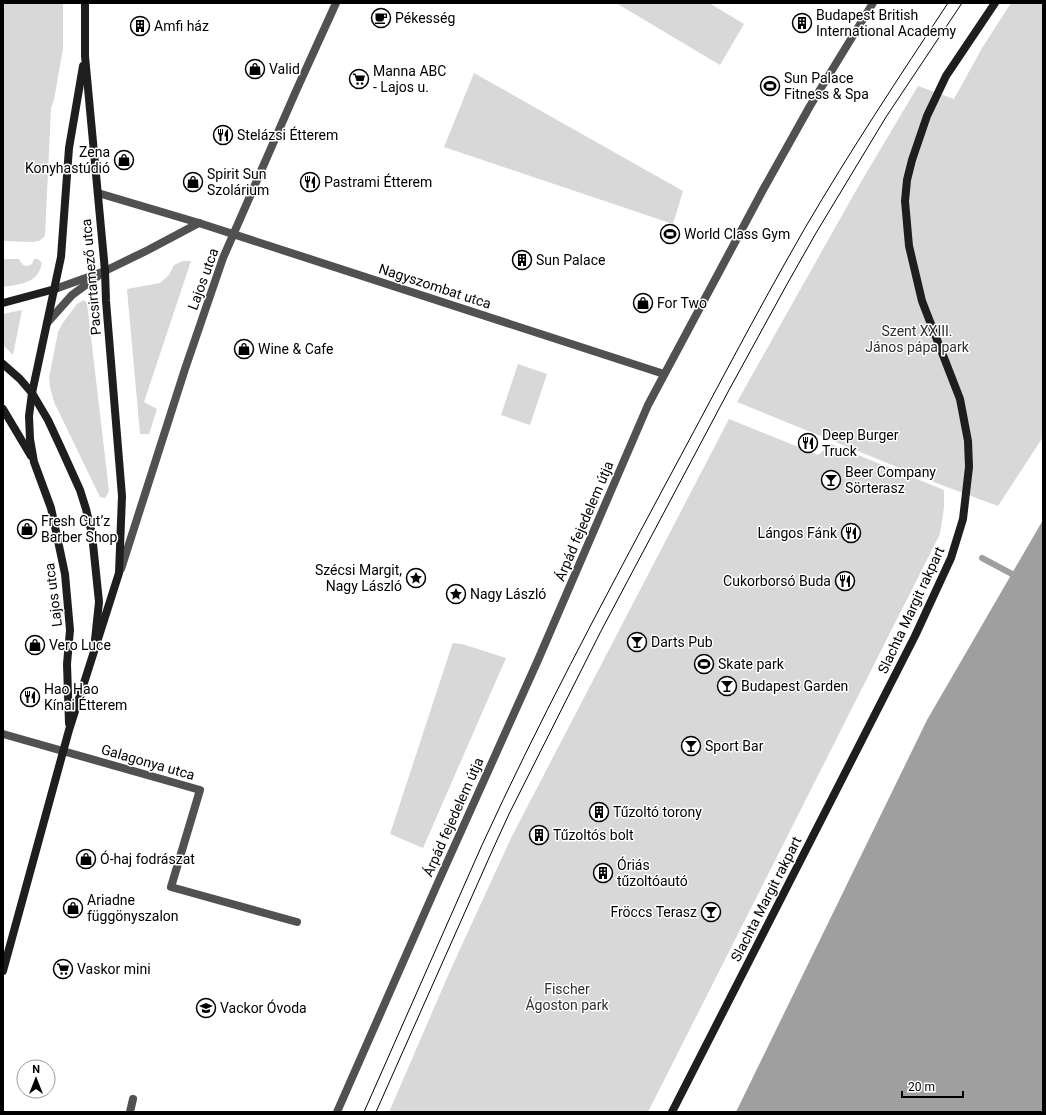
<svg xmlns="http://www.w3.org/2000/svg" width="1046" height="1115" font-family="Roboto,sans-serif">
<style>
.green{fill:#d8d8d8}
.water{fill:#9f9f9f}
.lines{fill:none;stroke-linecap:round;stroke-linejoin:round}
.stream{stroke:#9f9f9f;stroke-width:6}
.minor{stroke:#515151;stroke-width:8}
.tertiary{stroke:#515151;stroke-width:8}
.secondary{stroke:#1e1e1e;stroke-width:8}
.tram{stroke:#000;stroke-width:1}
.labels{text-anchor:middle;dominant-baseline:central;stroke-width:3;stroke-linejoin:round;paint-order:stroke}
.poi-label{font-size:14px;fill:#000;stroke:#fff;text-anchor:start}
.street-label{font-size:14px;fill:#000;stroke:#fff}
.park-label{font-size:14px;fill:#2f2f2f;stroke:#fff}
</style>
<rect width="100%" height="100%" fill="#fff"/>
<g class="green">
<path d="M3,3H63V48L54,100L51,108L45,236L39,241L32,242L3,241Z"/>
<path d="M616,3H709L744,24L720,65Z"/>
<path d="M1011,3H1043V437L998,506L944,486L737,402L858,187L918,86L954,99L982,48Z"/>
<path d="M474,73L683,191L673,224L444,147Z"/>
<path d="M3,259H19C22,265 25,268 32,264L34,259H38L42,263C41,266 40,270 39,272C32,284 15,285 3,287Z"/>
<path d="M183,261H191L144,402L157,409L149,434H140L127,289L160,283L169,275L174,265Z"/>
<path d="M84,300L87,303L109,491L105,498L100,497L54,402L50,387L49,378L58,332L62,324L77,304Z"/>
<path d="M22,310L13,355L3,345V314Z"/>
<path d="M518,364L547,374L530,425L501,415Z"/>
<path d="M729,419L818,455L831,444L944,490V508L940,534L648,1112H389L450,971L511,838Z"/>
<path d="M453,643L462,644L506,658L423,848L390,834L452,645Z"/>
</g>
<path class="water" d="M1043,520V1112H736L927,720Z"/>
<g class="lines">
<path class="stream" d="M982,558L1012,574"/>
<g class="minor">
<path d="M98,193L199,223L664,374"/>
<path d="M55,289L105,271L148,250L199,223"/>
<path d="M47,323L72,295L98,276"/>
<path d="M121,569L185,369L223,258L296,91L336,3"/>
<path d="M3,734L200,790L171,887L297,922"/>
<path d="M130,1112L133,1099"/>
</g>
<path class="tertiary" d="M337,1112L436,887L538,660L648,405L764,188L810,106L873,3"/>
<g class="secondary">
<path d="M3,303L55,289"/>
<path d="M3,364L20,379L32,393L48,420L61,448L80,490L86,509L92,534L99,602L95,640"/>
<path d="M3,409L31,456"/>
<path d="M69,723L67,664L70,630L65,574L51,508L34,462L30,439L29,416L32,393L61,257L69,148L83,66"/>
<path d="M3,971L69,730L119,573L122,496L106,301L105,271L85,56V3"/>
<path d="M672,1112L915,636L951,558L963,519L969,467L968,441L960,399L922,301L909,246L905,201L907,180L912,160L927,116L946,76L995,3"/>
</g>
<g class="tram">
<path d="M364,1112L482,845C538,723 601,605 664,487C711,400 756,313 805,228C850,151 899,77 948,3"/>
<path d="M376,1112L493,849L509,814L601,631L729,390L786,286L816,233L886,117L962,3"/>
</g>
</g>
<defs>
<symbol id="cafe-ring" viewBox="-11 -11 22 22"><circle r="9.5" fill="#fff" stroke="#000" stroke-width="1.5"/><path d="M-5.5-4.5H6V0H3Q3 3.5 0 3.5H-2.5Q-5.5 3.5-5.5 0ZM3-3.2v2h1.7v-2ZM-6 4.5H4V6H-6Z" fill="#000"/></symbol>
<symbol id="building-ring" viewBox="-11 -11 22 22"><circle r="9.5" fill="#fff" stroke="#000" stroke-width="1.5"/><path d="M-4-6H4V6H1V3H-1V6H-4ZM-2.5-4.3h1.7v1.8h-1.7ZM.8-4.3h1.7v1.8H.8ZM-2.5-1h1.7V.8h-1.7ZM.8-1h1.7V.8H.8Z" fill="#000"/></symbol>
<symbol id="shop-ring" viewBox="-11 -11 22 22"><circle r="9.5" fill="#fff" stroke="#000" stroke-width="1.5"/><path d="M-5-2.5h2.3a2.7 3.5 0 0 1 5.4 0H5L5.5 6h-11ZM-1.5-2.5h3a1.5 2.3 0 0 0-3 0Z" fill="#000"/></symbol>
<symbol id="supermarket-ring" viewBox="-11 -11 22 22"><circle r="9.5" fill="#fff" stroke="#000" stroke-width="1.5"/><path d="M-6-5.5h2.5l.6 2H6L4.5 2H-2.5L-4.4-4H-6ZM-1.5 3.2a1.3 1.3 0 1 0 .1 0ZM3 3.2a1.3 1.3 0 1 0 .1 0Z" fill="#000"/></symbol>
<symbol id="stadium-ring" viewBox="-11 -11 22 22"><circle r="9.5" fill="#fff" stroke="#000" stroke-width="1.5"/><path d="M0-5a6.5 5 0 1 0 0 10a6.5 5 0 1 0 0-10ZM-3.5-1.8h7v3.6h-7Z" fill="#000"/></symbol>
<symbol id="restaurant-ring" viewBox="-11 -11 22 22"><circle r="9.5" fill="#fff" stroke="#000" stroke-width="1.5"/><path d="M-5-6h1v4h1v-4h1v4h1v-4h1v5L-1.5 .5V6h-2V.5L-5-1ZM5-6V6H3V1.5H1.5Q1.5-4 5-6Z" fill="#000"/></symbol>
<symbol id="bar-ring" viewBox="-11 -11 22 22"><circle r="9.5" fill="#fff" stroke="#000" stroke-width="1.5"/><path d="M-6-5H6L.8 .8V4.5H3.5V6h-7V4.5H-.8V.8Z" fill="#000"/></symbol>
<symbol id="sight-ring" viewBox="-11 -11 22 22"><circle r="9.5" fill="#fff" stroke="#000" stroke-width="1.5"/><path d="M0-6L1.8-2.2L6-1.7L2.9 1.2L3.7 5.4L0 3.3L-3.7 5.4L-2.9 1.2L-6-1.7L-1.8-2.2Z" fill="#000"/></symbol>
<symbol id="school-ring" viewBox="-11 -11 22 22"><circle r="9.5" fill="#fff" stroke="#000" stroke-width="1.5"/><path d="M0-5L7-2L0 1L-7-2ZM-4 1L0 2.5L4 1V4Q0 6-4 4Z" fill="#000"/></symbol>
</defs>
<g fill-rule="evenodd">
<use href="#cafe-ring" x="370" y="7" width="22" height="22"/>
<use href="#building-ring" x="791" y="12" width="22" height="22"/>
<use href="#building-ring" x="129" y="15" width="22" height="22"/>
<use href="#shop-ring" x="244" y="58" width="22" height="22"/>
<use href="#supermarket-ring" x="348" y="68" width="22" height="22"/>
<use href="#stadium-ring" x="759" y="75" width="22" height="22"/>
<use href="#restaurant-ring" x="212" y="124" width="22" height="22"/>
<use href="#shop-ring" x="113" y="149" width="22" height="22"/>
<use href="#shop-ring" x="182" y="171" width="22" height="22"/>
<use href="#restaurant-ring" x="299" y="171" width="22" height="22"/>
<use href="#stadium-ring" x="659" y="223" width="22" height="22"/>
<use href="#building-ring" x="511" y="249" width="22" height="22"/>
<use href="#shop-ring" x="632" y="292" width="22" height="22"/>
<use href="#shop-ring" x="233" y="338" width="22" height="22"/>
<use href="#restaurant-ring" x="797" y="432" width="22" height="22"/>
<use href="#bar-ring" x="820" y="469" width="22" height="22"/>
<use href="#shop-ring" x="16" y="518" width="22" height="22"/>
<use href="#restaurant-ring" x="840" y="522" width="22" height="22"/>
<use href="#sight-ring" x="405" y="567" width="22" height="22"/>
<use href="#restaurant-ring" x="834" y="570" width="22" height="22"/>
<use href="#sight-ring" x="445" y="583" width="22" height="22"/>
<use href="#bar-ring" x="626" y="631" width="22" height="22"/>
<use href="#shop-ring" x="24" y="634" width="22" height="22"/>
<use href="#stadium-ring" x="693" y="653" width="22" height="22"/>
<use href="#bar-ring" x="716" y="675" width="22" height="22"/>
<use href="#restaurant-ring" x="19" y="686" width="22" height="22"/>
<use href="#bar-ring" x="680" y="735" width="22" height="22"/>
<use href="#building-ring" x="588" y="801" width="22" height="22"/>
<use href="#building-ring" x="528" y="824" width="22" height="22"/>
<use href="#shop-ring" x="75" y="848" width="22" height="22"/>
<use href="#building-ring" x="592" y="862" width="22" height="22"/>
<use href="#shop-ring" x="62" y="897" width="22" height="22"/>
<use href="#bar-ring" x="700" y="901" width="22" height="22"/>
<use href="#supermarket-ring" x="52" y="958" width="22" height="22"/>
<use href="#school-ring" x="195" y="997" width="22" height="22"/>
</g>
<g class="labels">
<g class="poi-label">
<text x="816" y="15">Budapest British<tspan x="816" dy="16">International Academy</tspan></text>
<text x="395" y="18">Pékesség</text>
<text x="154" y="26">Amfi ház</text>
<text x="269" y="69">Valid</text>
<text x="373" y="71">Manna ABC<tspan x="373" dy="16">- Lajos u.</tspan></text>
<text x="784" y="78">Sun Palace<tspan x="784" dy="16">Fitness &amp; Spa</tspan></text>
<text x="237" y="135">Stelázsi Étterem</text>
<text x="110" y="152" text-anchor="end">Zena<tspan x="110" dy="16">Konyhastúdió</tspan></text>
<text x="207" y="174">Spirit Sun<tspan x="207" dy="16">Szolárium</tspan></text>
<text x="324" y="182">Pastrami Étterem</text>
<text x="684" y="234">World Class Gym</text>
<text x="536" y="260">Sun Palace</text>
<text x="657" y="303">For Two</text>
<text x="258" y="349">Wine &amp; Cafe</text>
<text x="822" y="435">Deep Burger<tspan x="822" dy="16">Truck</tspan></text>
<text x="845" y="472">Beer Company<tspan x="845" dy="16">Sörterasz</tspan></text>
<text x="41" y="521">Fresh Cut’z<tspan x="41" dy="16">Barber Shop</tspan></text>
<text x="837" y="533" text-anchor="end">Lángos Fánk</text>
<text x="402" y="570" text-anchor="end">Szécsi Margit,<tspan x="402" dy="16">Nagy László</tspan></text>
<text x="831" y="581" text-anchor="end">Cukorborsó Buda</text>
<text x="470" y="594">Nagy László</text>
<text x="651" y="642">Darts Pub</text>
<text x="49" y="645">Vero Luce</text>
<text x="718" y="664">Skate park</text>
<text x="741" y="686">Budapest Garden</text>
<text x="44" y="689">Hao Hao<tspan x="44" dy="16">Kínai Étterem</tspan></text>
<text x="705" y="746">Sport Bar</text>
<text x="613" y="812">Tűzoltó torony</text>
<text x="553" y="835">Tűzoltós bolt</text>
<text x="100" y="859">Ó-haj fodrászat</text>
<text x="617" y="865">Óriás<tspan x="617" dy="16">tűzoltóautó</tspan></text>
<text x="87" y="900">Ariadne<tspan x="87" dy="16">függönyszalon</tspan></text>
<text x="697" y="912" text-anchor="end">Fröccs Terasz</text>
<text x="77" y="969">Vaskor mini</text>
<text x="220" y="1008">Vackor Óvoda</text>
</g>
<g class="street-label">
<text transform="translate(91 277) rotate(-95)">Pacsirtamező utca</text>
<text transform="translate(203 279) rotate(-70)">Lajos utca</text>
<text transform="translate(435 286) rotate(18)">Nagyszombat utca</text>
<text transform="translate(584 521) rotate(-67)">Árpád fejedelem útja</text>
<text transform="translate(53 595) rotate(-97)">Lajos utca</text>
<text transform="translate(911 610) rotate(-65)">Slachta Margit rakpart</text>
<text transform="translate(148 762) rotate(16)">Galagonya utca</text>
<text transform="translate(453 817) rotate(-66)">Árpád fejedelem útja</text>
<text transform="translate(766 899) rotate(-63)">Slachta Margit rakpart</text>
</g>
<g class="park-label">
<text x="917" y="331">Szent XXIII.<tspan x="917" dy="16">János pápa park</tspan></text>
<text x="567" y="989">Fischer<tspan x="567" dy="16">Ágoston park</tspan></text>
</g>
</g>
<rect width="1046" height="1115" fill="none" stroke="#000000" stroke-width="8"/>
<g transform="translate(36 1079)"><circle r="19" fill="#ffffff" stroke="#999999"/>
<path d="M0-3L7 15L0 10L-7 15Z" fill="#000000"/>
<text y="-6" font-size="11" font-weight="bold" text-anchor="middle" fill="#000000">N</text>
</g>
<path d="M902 1091v6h61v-6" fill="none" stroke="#000000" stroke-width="2"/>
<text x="908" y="1091" font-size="12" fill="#000000" stroke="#ffffff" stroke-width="3" paint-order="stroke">20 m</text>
</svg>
